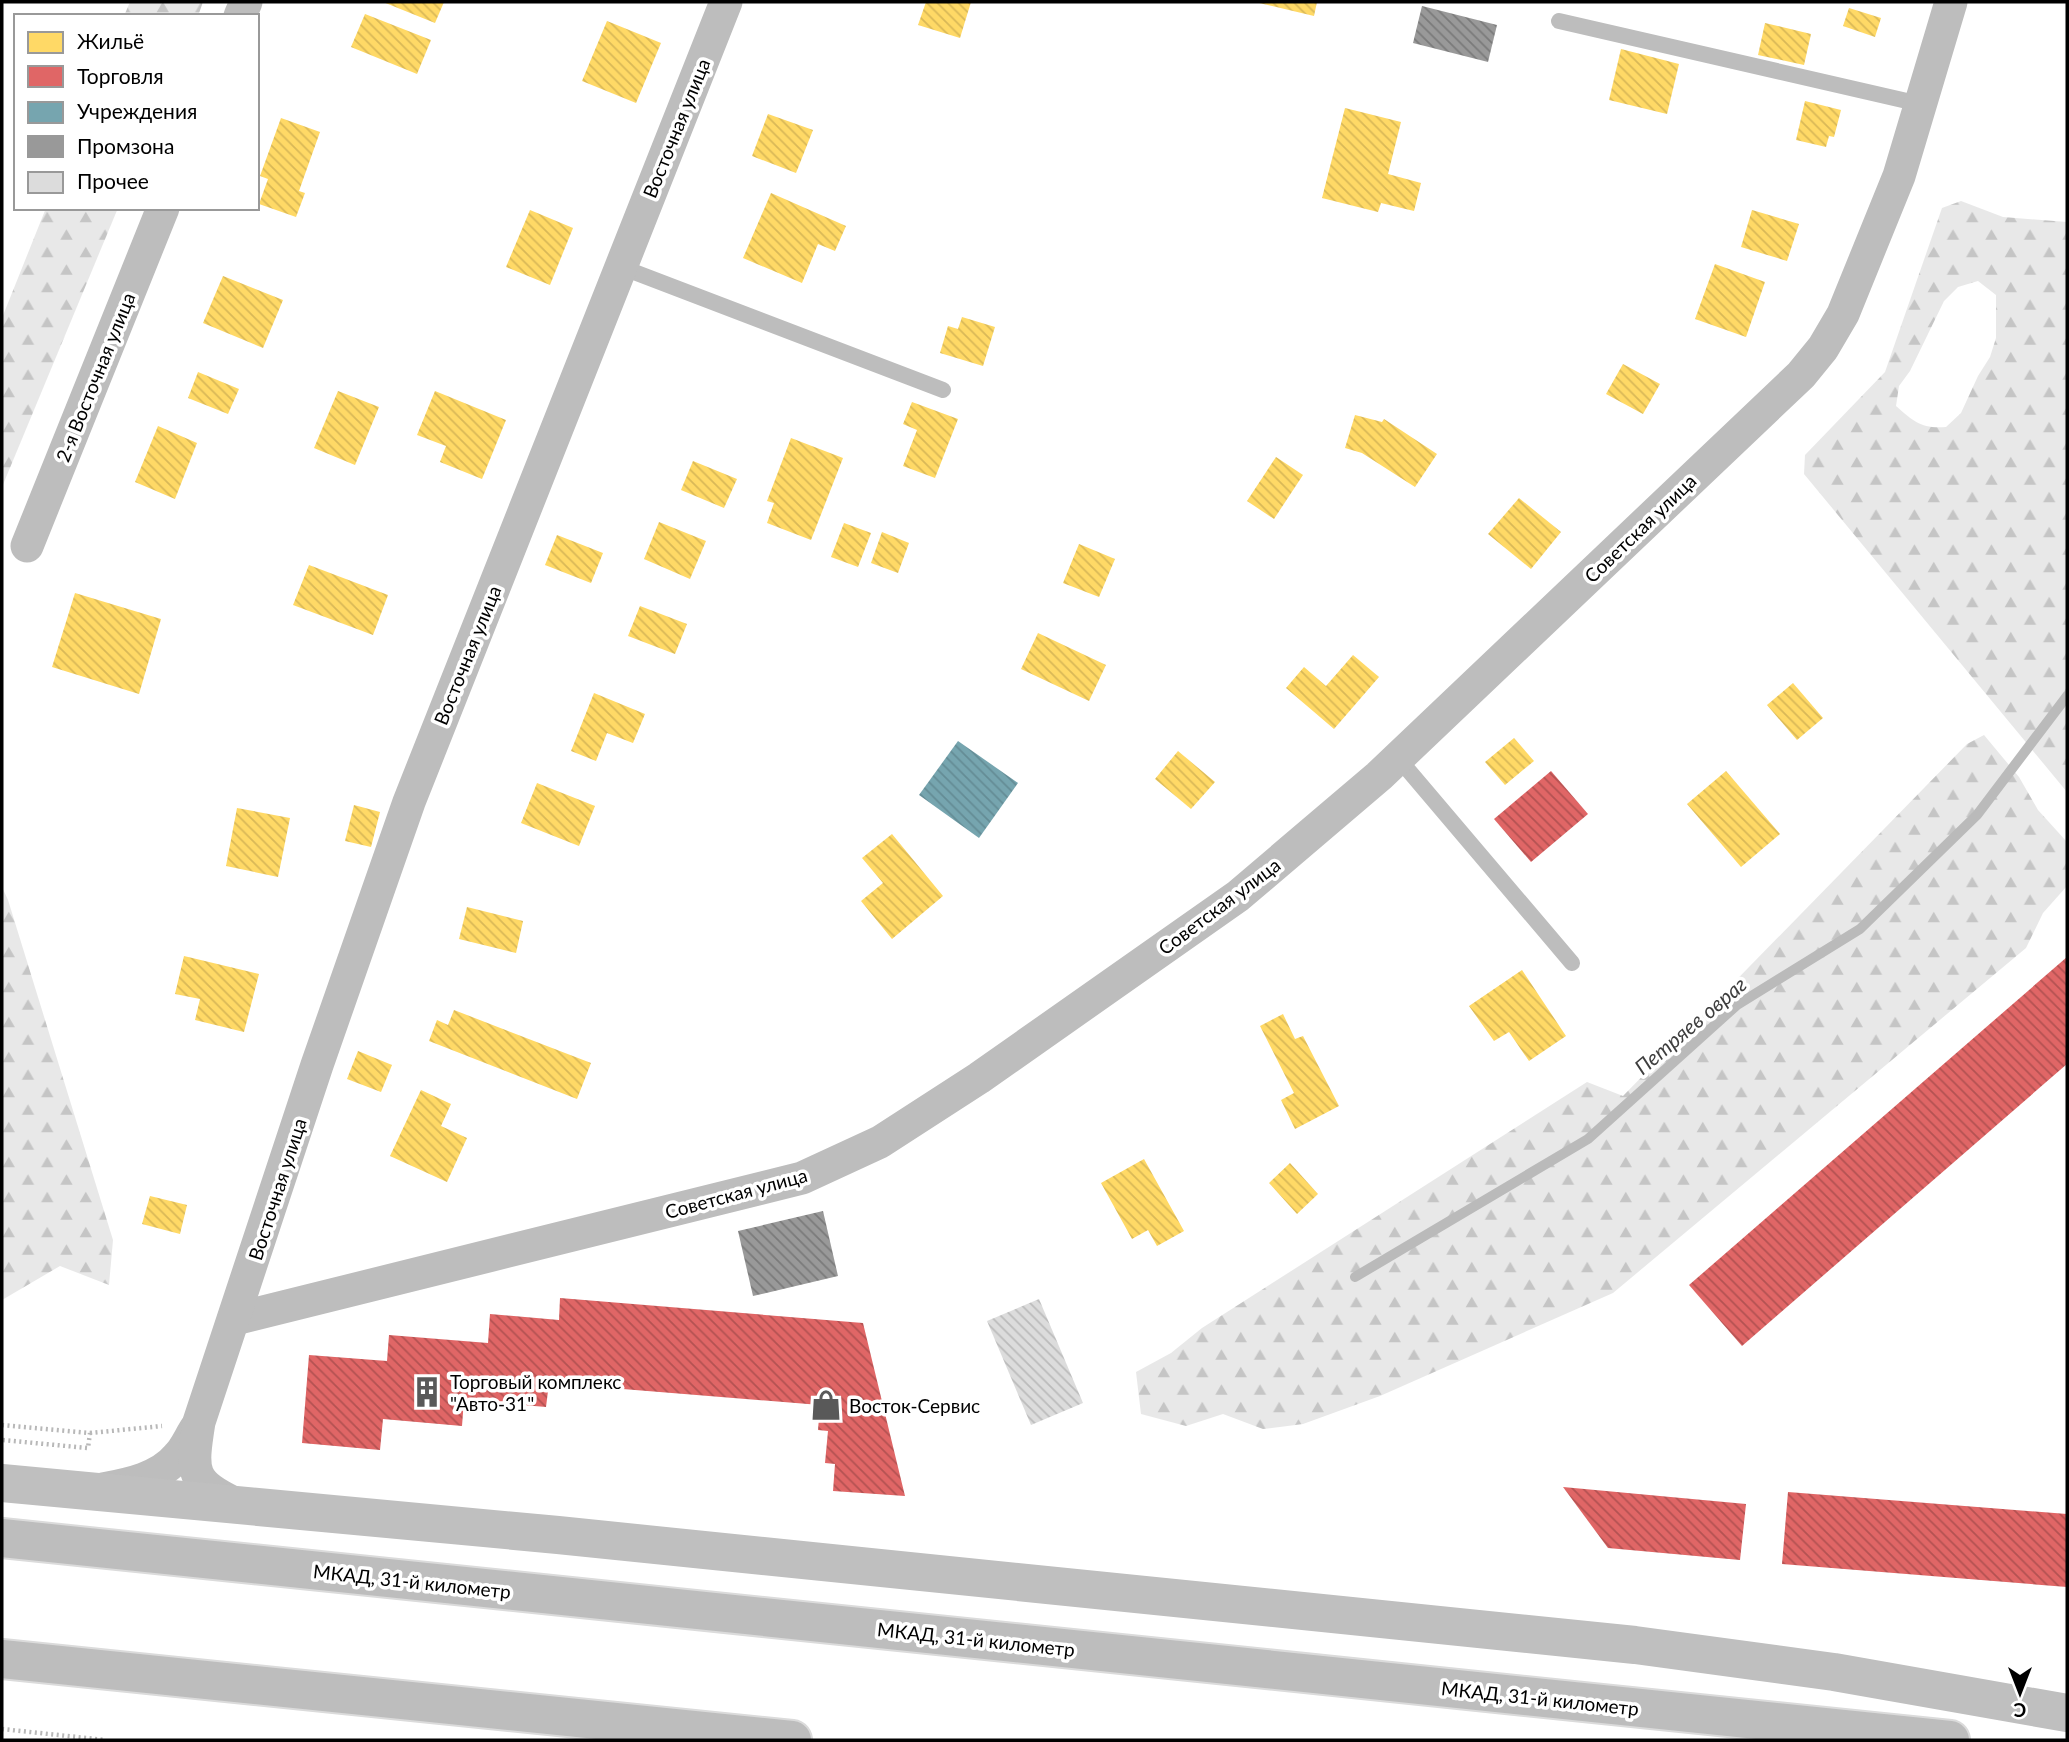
<svg xmlns="http://www.w3.org/2000/svg" width="2069" height="1742" font-family="Lato,sans-serif">
<style>
.forest{fill:url(#forest-firs);fill-rule:evenodd}
.homes{fill:url(#homes-back-hatch)}
.shops{fill:url(#shops-back-hatch)}
.public{fill:url(#public-back-hatch)}
.industry{fill:url(#industry-back-hatch)}
.lines{fill:none;stroke-linecap:round;stroke-linejoin:round}
.stream{stroke:#bababa;stroke-width:10}
.building{fill:url(#building-back-hatch)}
.trunk-casing{stroke:#dbdbdb;stroke-width:42}
.path{stroke:#b8b8b8;stroke-width:4.5;stroke-dasharray:2 3.5;stroke-linecap:butt}
.service{stroke:#bdbdbd;stroke-width:16}
.minor{stroke:#bdbdbd;stroke-width:33}
.secondary{stroke:#bfbfbf;stroke-width:38}
.trunk{stroke:#bdbdbd;stroke-width:38}
.labels{text-anchor:middle;dominant-baseline:central;stroke-width:7;stroke-linejoin:round;paint-order:stroke}
.street-label{font-size:19px;fill:#000;stroke:#fff}
.poi-label{font-size:19px;fill:#000;stroke:#fff;text-anchor:start}
.water-label{font-size:21px;font-style:italic;fill:#3e3e3e;stroke:#fff}
</style>
<defs>
<pattern id="forest-firs" width="22" height="20" patternUnits="userSpaceOnUse" patternTransform="scale(1.75)"><rect width="22" height="20" fill="#e8e8e8"/><path d="M5 1l3.5 6h-7zM16 11l3.5 6h-7z" fill="#c5c5c5"/></pattern>
<pattern id="homes-back-hatch" width="6" height="6" patternUnits="userSpaceOnUse" patternTransform="scale(1.75)"><rect width="6" height="6" fill="#ffd966"/><path d="M-1 5l2 2M0 0l6 6M5-1l2 2" fill="none" stroke="#d9b857"/></pattern>
<pattern id="shops-back-hatch" width="6" height="6" patternUnits="userSpaceOnUse" patternTransform="scale(1.75)"><rect width="6" height="6" fill="#e06666"/><path d="M-1 5l2 2M0 0l6 6M5-1l2 2" fill="none" stroke="#b35252"/></pattern>
<pattern id="public-back-hatch" width="6" height="6" patternUnits="userSpaceOnUse" patternTransform="scale(1.75)"><rect width="6" height="6" fill="#76a5af"/><path d="M-1 5l2 2M0 0l6 6M5-1l2 2" fill="none" stroke="#648c95"/></pattern>
<pattern id="industry-back-hatch" width="6" height="6" patternUnits="userSpaceOnUse" patternTransform="scale(1.75)"><rect width="6" height="6" fill="#999"/><path d="M-1 5l2 2M0 0l6 6M5-1l2 2" fill="none" stroke="#7a7a7a"/></pattern>
<pattern id="building-back-hatch" width="6" height="6" patternUnits="userSpaceOnUse" patternTransform="scale(1.75)"><rect width="6" height="6" fill="#dcdcdc"/><path d="M-1 5l2 2M0 0l6 6M5-1l2 2" fill="none" stroke="#bbb"/></pattern>
</defs>
<rect width="100%" height="100%" fill="#fff"/>
<g class="forest">
<path d="M130,2H203L198,16H124Z"/>
<path d="M1961,201L2003,217L2067,222V792L1804,474L1805,455L1885,372L1942,208ZM1978,281L1996,295V338L1990,357L1978,376L1961,413L1946,427C1922,429 1914,422 1896,406L1899,386L1910,371L1944,301L1958,287Z"/>
<path d="M46,208H118L2,487V318Z"/>
<path d="M1984,735L2019,777L2038,810L2067,842V886L2043,913L2026,948L1613,1293L1380,1396L1303,1424L1263,1429L1223,1414L1186,1426L1141,1414L1136,1372L1171,1353L1202,1328L1587,1082L1623,1096L1967,744Z"/>
<path d="M2,887L8,900L113,1240L109,1285L60,1266L2,1300Z"/>
</g>
<g class="homes">
<path d="M383,2H444L435,23Z"/>
<path d="M926,2H971L960,38L918,25Z"/>
<path d="M1255,2H1317L1314,16Z"/>
<path d="M1849,8L1881,18L1875,37L1843,26Z"/>
<path d="M365,14L431,40L417,74L351,47Z"/>
<path d="M607,21L661,43L636,103L582,81Z"/>
<path d="M1765,23L1811,34L1804,65L1758,55Z"/>
<path d="M1621,49L1679,64L1667,114L1609,100Z"/>
<path d="M1805,101L1841,110L1834,137L1829,136L1826,147L1796,140Z"/>
<path d="M1345,108L1401,122L1388,174L1421,183L1414,211L1381,203L1378,212L1322,198Z"/>
<path d="M768,114L813,130L796,173L752,156Z"/>
<path d="M281,118L320,132L299,191L305,193L296,217L259,204L268,179L260,176Z"/>
<path d="M771,193L846,226L835,251L818,244L802,283L743,258Z"/>
<path d="M530,210L573,228L550,285L506,267Z"/>
<path d="M1752,210L1799,224L1787,261L1741,247Z"/>
<path d="M1715,264L1765,282L1746,337L1695,319Z"/>
<path d="M223,276L283,300L263,348L203,323Z"/>
<path d="M962,317L995,327L983,366L940,353L948,326L958,329Z"/>
<path d="M1623,364L1660,384L1643,414L1606,394Z"/>
<path d="M198,372L239,389L228,414L188,398Z"/>
<path d="M338,391L379,407L355,465L314,448Z"/>
<path d="M435,391L506,420L482,479L440,462L446,446L417,435Z"/>
<path d="M912,402L958,419L935,478L903,466L917,430L903,424Z"/>
<path d="M1355,415L1382,422L1384,419L1437,454L1415,487L1362,453L1345,448Z"/>
<path d="M158,426L197,443L175,499L135,482Z"/>
<path d="M791,438L843,458L811,540L767,523L774,503L767,501Z"/>
<path d="M1276,457L1303,475L1274,519L1247,501Z"/>
<path d="M693,461L737,479L724,508L681,490Z"/>
<path d="M1519,498L1561,532L1531,569L1488,534Z"/>
<path d="M659,522L706,541L690,579L644,559Z"/>
<path d="M844,523L871,533L858,567L831,557Z"/>
<path d="M882,532L909,543L898,573L871,563Z"/>
<path d="M557,535L603,553L591,583L545,565Z"/>
<path d="M1079,544L1115,559L1099,597L1063,583Z"/>
<path d="M309,565L388,595L373,635L293,605Z"/>
<path d="M75,593L161,619L139,694L52,667Z"/>
<path d="M640,606L687,624L675,654L628,636Z"/>
<path d="M1038,633L1106,665L1089,701L1021,669Z"/>
<path d="M1353,655L1379,677L1334,729L1286,688L1304,667L1326,686Z"/>
<path d="M1793,683L1823,718L1797,740L1767,705Z"/>
<path d="M594,693L645,714L633,743L607,733L596,761L571,751Z"/>
<path d="M1514,738L1534,761L1505,785L1485,762Z"/>
<path d="M1178,751L1215,782L1191,809L1155,779Z"/>
<path d="M1726,771L1780,834L1741,867L1687,804Z"/>
<path d="M537,783L595,806L579,846L521,823Z"/>
<path d="M354,805L380,812L371,847L345,841Z"/>
<path d="M237,808L290,818L278,877L226,866Z"/>
<path d="M892,834L943,896L892,939L861,901L883,883L862,858Z"/>
<path d="M467,907L523,921L516,953L459,939Z"/>
<path d="M184,956L259,974L244,1032L195,1020L200,999L175,994Z"/>
<path d="M1522,970L1566,1036L1529,1061L1509,1032L1494,1041L1469,1006Z"/>
<path d="M454,1010L591,1063L577,1099L429,1041L437,1020L448,1025Z"/>
<path d="M1283,1014L1295,1039L1303,1036L1339,1106L1295,1129L1281,1100L1294,1093L1260,1026Z"/>
<path d="M358,1051L392,1065L381,1092L347,1079Z"/>
<path d="M421,1090L451,1104L441,1126L467,1138L447,1182L390,1156Z"/>
<path d="M1144,1159L1184,1231L1157,1246L1148,1230L1132,1239L1101,1183Z"/>
<path d="M1290,1163L1318,1194L1297,1214L1269,1183Z"/>
<path d="M150,1196L187,1205L180,1234L142,1224Z"/>
</g>
<g class="shops">
<path d="M1551,771L1588,814L1531,862L1494,819Z"/>
<path d="M2067,957V1064L1742,1346L1689,1285Z"/>
<path d="M560,1298L863,1323L905,1496L833,1491L835,1464L825,1463L828,1431L818,1430L820,1405L549,1383L546,1407L464,1400L462,1426L383,1419L380,1450L302,1443L309,1355L387,1361L389,1335L488,1343L490,1314L559,1320Z"/>
<path d="M1563,1487L1746,1504L1740,1560L1608,1548Z"/>
<path d="M1788,1492L2067,1514V1587L1782,1564Z"/>
</g>
<path class="public" d="M958,741L1018,783L979,838L919,795Z"/>
<g class="industry">
<path d="M1422,6L1497,25L1488,62L1413,43Z"/>
<path d="M823,1211L838,1276L753,1296L738,1231Z"/>
</g>
<g class="lines">
<path class="stream" d="M1355,1277L1588,1139L1737,1005L1860,929L1977,815L2067,696"/>
</g>
<path class="building" d="M1039,1299L1083,1403L1031,1425L987,1321Z"/>
<g class="lines">
<defs>
<g id="trunk">
<path d="M2,1538L1950,1740"/>
<path d="M2,1659L792,1740"/>
</g>
</defs>
<use href="#trunk" class="trunk-casing"/>
<g class="path">
<path d="M2,1425L90,1433L88,1448L2,1440"/>
<path d="M90,1433L162,1426"/>
<path d="M2,1729L105,1740"/>
</g>
<g class="service">
<path d="M1559,21L1920,104"/>
<path d="M621,267L943,390"/>
<path d="M1398,758L1572,963"/>
</g>
<g class="minor">
<path d="M240,16L246,2"/>
<path d="M27,546L163,208"/>
<path d="M235,1319L802,1178L880,1142L979,1078L1238,896L1379,776L1801,375L1823,348L1843,314L1899,176L1951,2"/>
<path d="M103,1489C129,1484 160,1478 178,1456C185,1449 190,1437 196,1428"/>
<path d="M238,1505C190,1482 191,1473 199,1422L317,1065L409,802L726,2"/>
</g>
<path class="secondary" d="M2,1483L558,1535L1635,1645L1834,1672L2067,1713"/>
<use href="#trunk" class="trunk"/>
</g>
<defs>
<symbol id="building-bare" viewBox="-9 -9 18 18"><path d="M-4-6H4V6H1V3H-1V6H-4ZM-2.5-4.3h1.7v1.8h-1.7ZM.8-4.3h1.7v1.8H.8ZM-2.5-1h1.7V.8h-1.7ZM.8-1h1.7V.8H.8Z" fill="#595959" stroke="#fff" stroke-width="2.5" paint-order="stroke"/></symbol>
<symbol id="shop-bare" viewBox="-9 -9 18 18"><path d="M-5-2.5h2.3a2.7 3.5 0 0 1 5.4 0H5L5.5 6h-11ZM-1.5-2.5h3a1.5 2.3 0 0 0-3 0Z" fill="#595959" stroke="#fff" stroke-width="2.5" paint-order="stroke"/></symbol>
</defs>
<g fill-rule="evenodd">
<use href="#building-bare" x="405" y="1370" width="44" height="44"/>
<use href="#shop-bare" x="804" y="1383" width="44" height="44"/>
</g>
<g class="labels">
<g class="street-label">
<text transform="translate(676 128) rotate(-68)">Восточная улица</text>
<text transform="translate(95 377) rotate(-68)">2-я Восточная улица</text>
<text transform="translate(1640 528) rotate(-44)">Советская улица</text>
<text transform="translate(467 655) rotate(-68)">Восточная улица</text>
<text transform="translate(1219 906) rotate(-37)">Советская улица</text>
<text transform="translate(277 1189) rotate(-72)">Восточная улица</text>
<text transform="translate(736 1193) rotate(-15)">Советская улица</text>
<text transform="translate(412 1581) rotate(6)">МКАД, 31-й километр</text>
<text transform="translate(976 1639) rotate(6)">МКАД, 31-й километр</text>
<text transform="translate(1540 1698) rotate(6)">МКАД, 31-й километр</text>
</g>
<g class="poi-label">
<text x="450" y="1381">Торговый комплекс<tspan x="450" dy="22">"Авто-31"</tspan></text>
<text x="849" y="1405">Восток-Сервис</text>
</g>
<g class="water-label">
<text transform="translate(1690 1025) rotate(-40)">Петряев овраг</text>
</g>
</g>
<rect width="2069" height="1742" fill="none" stroke="#000000" stroke-width="7"/>
<rect x="14" y="14" width="245" height="196" fill="#ffffff" stroke="#999999" stroke-width="2"/>
<rect x="28" y="32" width="35" height="21" fill="#ffd966" stroke="#999999" stroke-width="2"/>
<text x="77" y="49" font-size="21" fill="#000000">Жильё</text>
<rect x="28" y="66" width="35" height="21" fill="#e06666" stroke="#999999" stroke-width="2"/>
<text x="77" y="84" font-size="21" fill="#000000">Торговля</text>
<rect x="28" y="102" width="35" height="21" fill="#76a5af" stroke="#999999" stroke-width="2"/>
<text x="77" y="119" font-size="21" fill="#000000">Учреждения</text>
<rect x="28" y="136" width="35" height="21" fill="#999999" stroke="#999999" stroke-width="2"/>
<text x="77" y="154" font-size="21" fill="#000000">Промзона</text>
<rect x="28" y="172" width="35" height="21" fill="#dcdcdc" stroke="#999999" stroke-width="2"/>
<text x="77" y="189" font-size="21" fill="#000000">Прочее</text>
<g transform="translate(2020 1693) rotate(180)" stroke="#ffffff" stroke-width="5" paint-order="stroke">
<path d="M0-5L12 26L0 18L-12 26Z" fill="#000000"/>
<text y="-10" font-size="19" font-weight="bold" text-anchor="middle" fill="#000000">С</text>
</g>
</svg>
